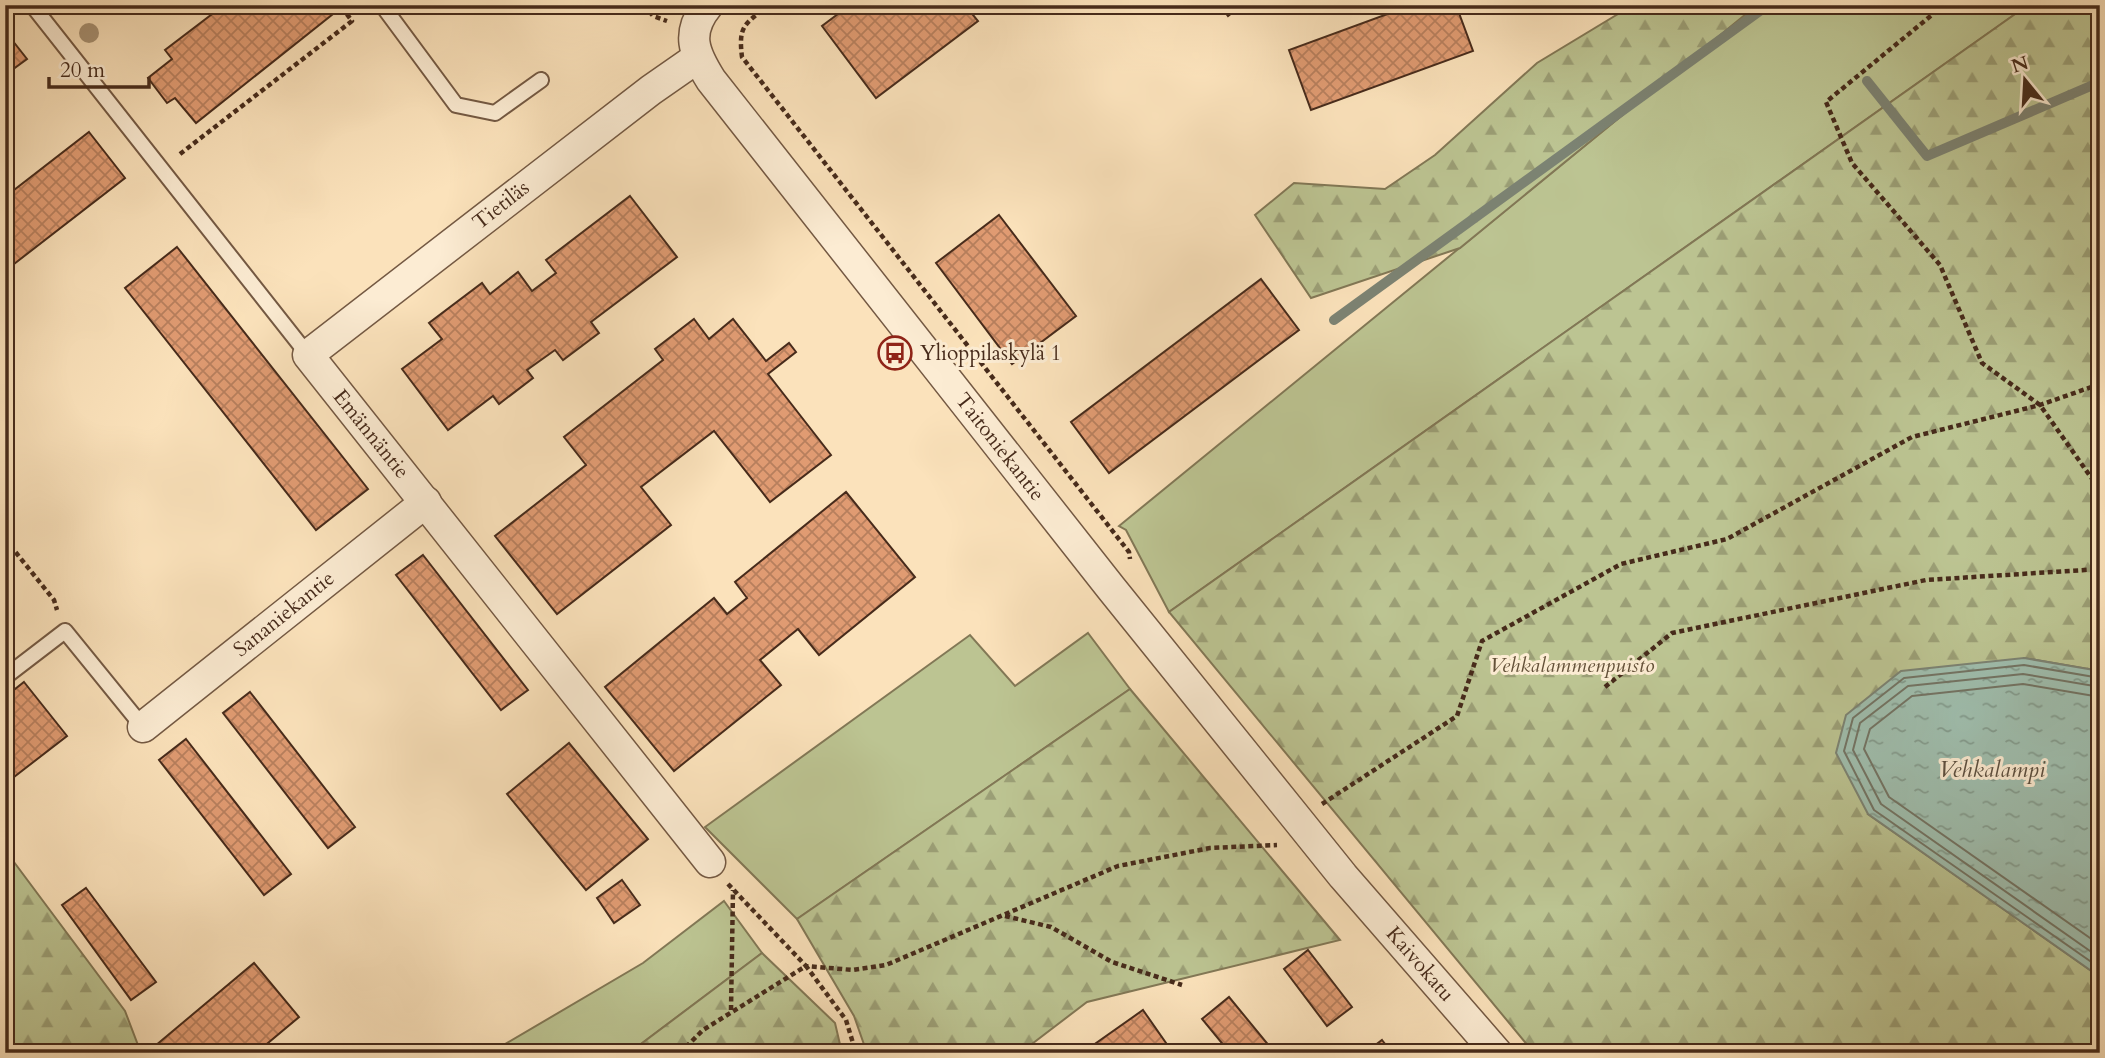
<svg xmlns="http://www.w3.org/2000/svg" width="2105" height="1058" font-family="Cardo,serif">
<style>
.grass{fill:#bcc492;stroke:#827856;stroke-width:2}
.forest{fill:url(#forest-firs);stroke:#827856;stroke-width:2}
.water{fill:url(#water-ripples);stroke:#7c8373;stroke-width:2}
.lines{fill:none;stroke-linecap:round;stroke-linejoin:round}
.shore{stroke:#737464;stroke-width:2}
.stream{stroke:#7c8373;stroke-width:10}
.building{fill:url(#building-cross-hatch);stroke:#472b1b;stroke-width:2}
.lane-casing{stroke:#745943;stroke-width:18}
.street-casing{stroke:#745943;stroke-width:33}
.path{stroke:#472b1b;stroke-width:4.5;stroke-dasharray:5 3.5;stroke-linecap:butt}
.lane{stroke:#fcecd3;stroke-width:14}
.street{stroke:#fcecd3;stroke-width:30}
.tree{fill:#a89274}
.labels{text-anchor:middle;dominant-baseline:central;stroke-width:6;stroke-linejoin:round;paint-order:stroke}
.street-label{font-size:21px;fill:#472b1b;stroke:#fcecd3}
.poi-label{font-size:21px;fill:#472b1b;stroke:#fcecd3;text-anchor:start}
.park-label{font-size:21px;font-style:italic;fill:#645139;stroke:#fcecd3}
.water-label{font-size:23px;font-style:italic;fill:#5d5040;stroke:#fcecd3}
</style>
<defs>
<pattern id="forest-firs" width="22" height="20" patternUnits="userSpaceOnUse" patternTransform="scale(1.75)"><rect width="22" height="20" fill="#bcc492"/><path d="M5 1l3.5 6h-7zM16 11l3.5 6h-7z" fill="#9b9f76"/></pattern>
<pattern id="water-ripples" width="26" height="14" patternUnits="userSpaceOnUse" patternTransform="scale(1.75)"><rect width="26" height="14" fill="#9fbeae"/><path d="M2 4q2-2 4 0t4 0M15 11q2-2 4 0t4 0" fill="none" stroke="#839b8d"/></pattern>
<pattern id="building-cross-hatch" width="8" height="8" patternUnits="userSpaceOnUse" patternTransform="scale(1.75)"><rect width="8" height="8" fill="#e09b72"/><path d="M0 0l8 8M0 8l8-8" fill="none" stroke="#b77f5d"/></pattern>
</defs>
<rect width="100%" height="100%" fill="#fbe2bb"/>
<filter id="stains"><feTurbulence type="fractalNoise" baseFrequency=".00286" numOctaves="4"/><feColorMatrix values="0 0 0 0 .2 0 0 0 0 .09 0 0 0 0 .02 0 0 0 .5 -.17"/></filter>
<radialGradient id="worn" r=".72"><stop offset=".6" stop-color="#630" stop-opacity="0"/><stop offset="1" stop-color="#630" stop-opacity=".3"/></radialGradient>
<g class="grass">
<path d="M1757,5H2028L1169,612L1126,530L1119,526Z"/>
<path d="M1088,633L1130,689L797,919L705,827L970,635L1015,686Z"/>
<path d="M724,901L762,953L629,1053H490L643,963Z"/>
</g>
<g class="forest">
<path d="M1633,5H1757L1460,248L1311,298L1255,215L1294,183L1385,189L1435,155L1537,63Z"/>
<path d="M2028,5H2100V671L2024,658L1868,814L2100,977V1053H1534L1169,612Z"/>
<path d="M1130,689L1340,940L1087,1002L1020,1053H867L854,1016L797,919Z"/>
<path d="M5,850L125,1011L141,1053H5Z"/>
<path d="M762,953L835,1023L842,1053H629Z"/>
</g>
<path class="water" d="M2024,658L2100,671V977L1868,814L1836,753L1846,715L1901,671Z"/>
<g class="lines">
<g class="shore">
<path d="M2100,678L2024,665L1904,678L1853,718L1844,751L1874,810L2100,968"/>
<path d="M2100,687L2023,674L1908,686L1860,723L1853,750L1881,804L2100,958"/>
<path d="M2100,697L2023,684L1912,696L1870,729L1864,749L1889,797L2100,945"/>
</g>
<g class="stream">
<path d="M1867,81L1927,156L2100,82"/>
<path d="M1334,320L1768,5"/>
</g>
</g>
<g class="building">
<path d="M224,5H327L333,14L196,123L175,98L167,103L148,78L172,59L165,50Z"/>
<path d="M850,5H965L978,21L876,98L822,26Z"/>
<path d="M1220,5H1242L1228,16Z"/>
<path d="M1412,5H1456L1473,51L1311,110L1289,50Z"/>
<path d="M5,31L27,59L5,75Z"/>
<path d="M89,132L125,178L5,271V197Z"/>
<path d="M630,196L677,257L591,322L599,333L563,360L555,350L527,370L533,378L499,404L493,396L448,430L402,369L442,339L429,323L482,283L490,294L518,272L532,291L556,273L546,260Z"/>
<path d="M999,215L1076,316L1012,364L936,263Z"/>
<path d="M177,247L368,489L316,530L125,288Z"/>
<path d="M1261,279L1299,330L1109,473L1071,422Z"/>
<path d="M694,319L709,339L733,319L766,361L789,343L796,352L768,374L831,455L770,502L714,431L641,487L671,525L557,614L495,536L586,465L564,437L663,360L655,349Z"/>
<path d="M846,492L915,577L819,655L798,629L760,660L781,685L674,771L605,687L714,598L727,614L747,598L735,582Z"/>
<path d="M423,555L528,690L501,710L396,575Z"/>
<path d="M24,682L67,736L5,784V697Z"/>
<path d="M250,692L355,827L328,848L223,713Z"/>
<path d="M186,739L291,874L264,895L159,760Z"/>
<path d="M569,743L648,839L586,890L507,794Z"/>
<path d="M622,880L640,905L614,923L597,898Z"/>
<path d="M86,888L156,982L131,1000L62,905Z"/>
<path d="M1308,950L1352,1007L1327,1026L1284,969Z"/>
<path d="M254,963L299,1017L256,1053H150L149,1051Z"/>
<path d="M1229,997L1275,1053H1230L1202,1019Z"/>
<path d="M1143,1010L1173,1053H1082Z"/>
<path d="M1382,1040L1392,1053H1365Z"/>
</g>
<g class="lines">
<defs>
<g id="lane">
<path d="M32,5L308,355"/>
<path d="M382,5L456,105L495,113L541,80"/>
<path d="M5,677L65,631L143,727"/>
</g>
<g id="street">
<path d="M708,5C685,33 694,53 711,80L1111,588L1298,820L1343,876L1497,1053"/>
<path d="M697,58L651,90L308,355L710,862"/>
<path d="M143,727L426,502"/>
</g>
</defs>
<use href="#lane" class="lane-casing"/>
<use href="#street" class="street-casing"/>
<g class="path">
<path d="M644,5L653,16L667,21"/>
<path d="M769,5C745,24 738,25 742,57L1129,552L1130,559"/>
<path d="M1944,5L1826,102L1852,163L1940,265L1982,363L2040,405L2095,483L2100,500"/>
<path d="M180,154L352,21L340,5"/>
<path d="M5,539L54,600L57,610"/>
<path d="M1605,687L1672,633L1926,580L2100,569"/>
<path d="M1322,804L1457,716L1482,641L1621,564L1727,539L1912,437L2040,405L2100,384"/>
<path d="M728,884L806,966L853,970L886,965L1118,866L1210,848L1277,845"/>
<path d="M1005,916L1051,927L1112,962L1182,985"/>
<path d="M731,1010L733,890"/>
<path d="M680,1053L703,1030L806,966L846,1020L856,1053"/>
</g>
<use href="#lane" class="lane"/>
<use href="#street" class="street"/>
</g>
<circle class="tree" cx="89" cy="33" r="10"/>
<defs>
<symbol id="bus-ring" viewBox="-11 -11 22 22"><circle r="9.5" fill="#fcecd3" stroke="#8f2418" stroke-width="1.5"/><path d="M-5-6H5V4H4V6H2V4H-2V6H-4V4H-5ZM-3.5-4V0h7V-4ZM-3.5 1.2v1.5H-2V1.2ZM2 1.2v1.5H3.5V1.2Z" fill="#8f2418"/></symbol>
</defs>
<g fill-rule="evenodd">
<use href="#bus-ring" x="876" y="334" width="38" height="38"/>
</g>
<g class="labels">
<g class="street-label">
<text transform="translate(501 205) rotate(-38)">Tietiläs</text>
<text transform="translate(371 434) rotate(51)">Emännäntie</text>
<text transform="translate(1000 447) rotate(52)">Taitoniekantie</text>
<text transform="translate(284 614) rotate(-39)">Sananiekantie</text>
<text transform="translate(1420 964) rotate(49)">Kaivokatu</text>
</g>
<g class="poi-label">
<text x="920" y="353">Ylioppilaskylä 1</text>
</g>
<g class="park-label">
<text x="1572" y="665">Vehkalammenpuisto</text>
</g>
<g class="water-label">
<text x="1992" y="769">Vehkalampi</text>
</g>
</g>
<rect width="2105" height="1058" fill="none" stroke="#fbe2bb" stroke-width="28"/>
<rect x="7" y="7" width="2091" height="1044" fill="none" stroke="#472b1b" stroke-width="3.5"/>
<rect x="14" y="14" width="2077" height="1030" fill="none" stroke="#472b1b" stroke-width="2"/>
<g transform="translate(2025 80) rotate(342)" stroke="#fcecd3" stroke-width="5" paint-order="stroke">
<path d="M0-5L12 26L0 18L-12 26Z" fill="#472b1b"/>
<text y="-10" font-size="19" font-weight="bold" text-anchor="middle" fill="#472b1b">N</text>
</g>
<path d="M49 77v10h100v-10" fill="none" stroke="#472b1b" stroke-width="3.5"/>
<text x="60" y="77" font-size="21" fill="#472b1b" stroke="#fcecd3" stroke-width="5" paint-order="stroke">20 m</text>
<rect width="100%" height="100%" filter="url(#stains)"/>
<rect width="100%" height="100%" fill="url(#worn)"/>
</svg>
